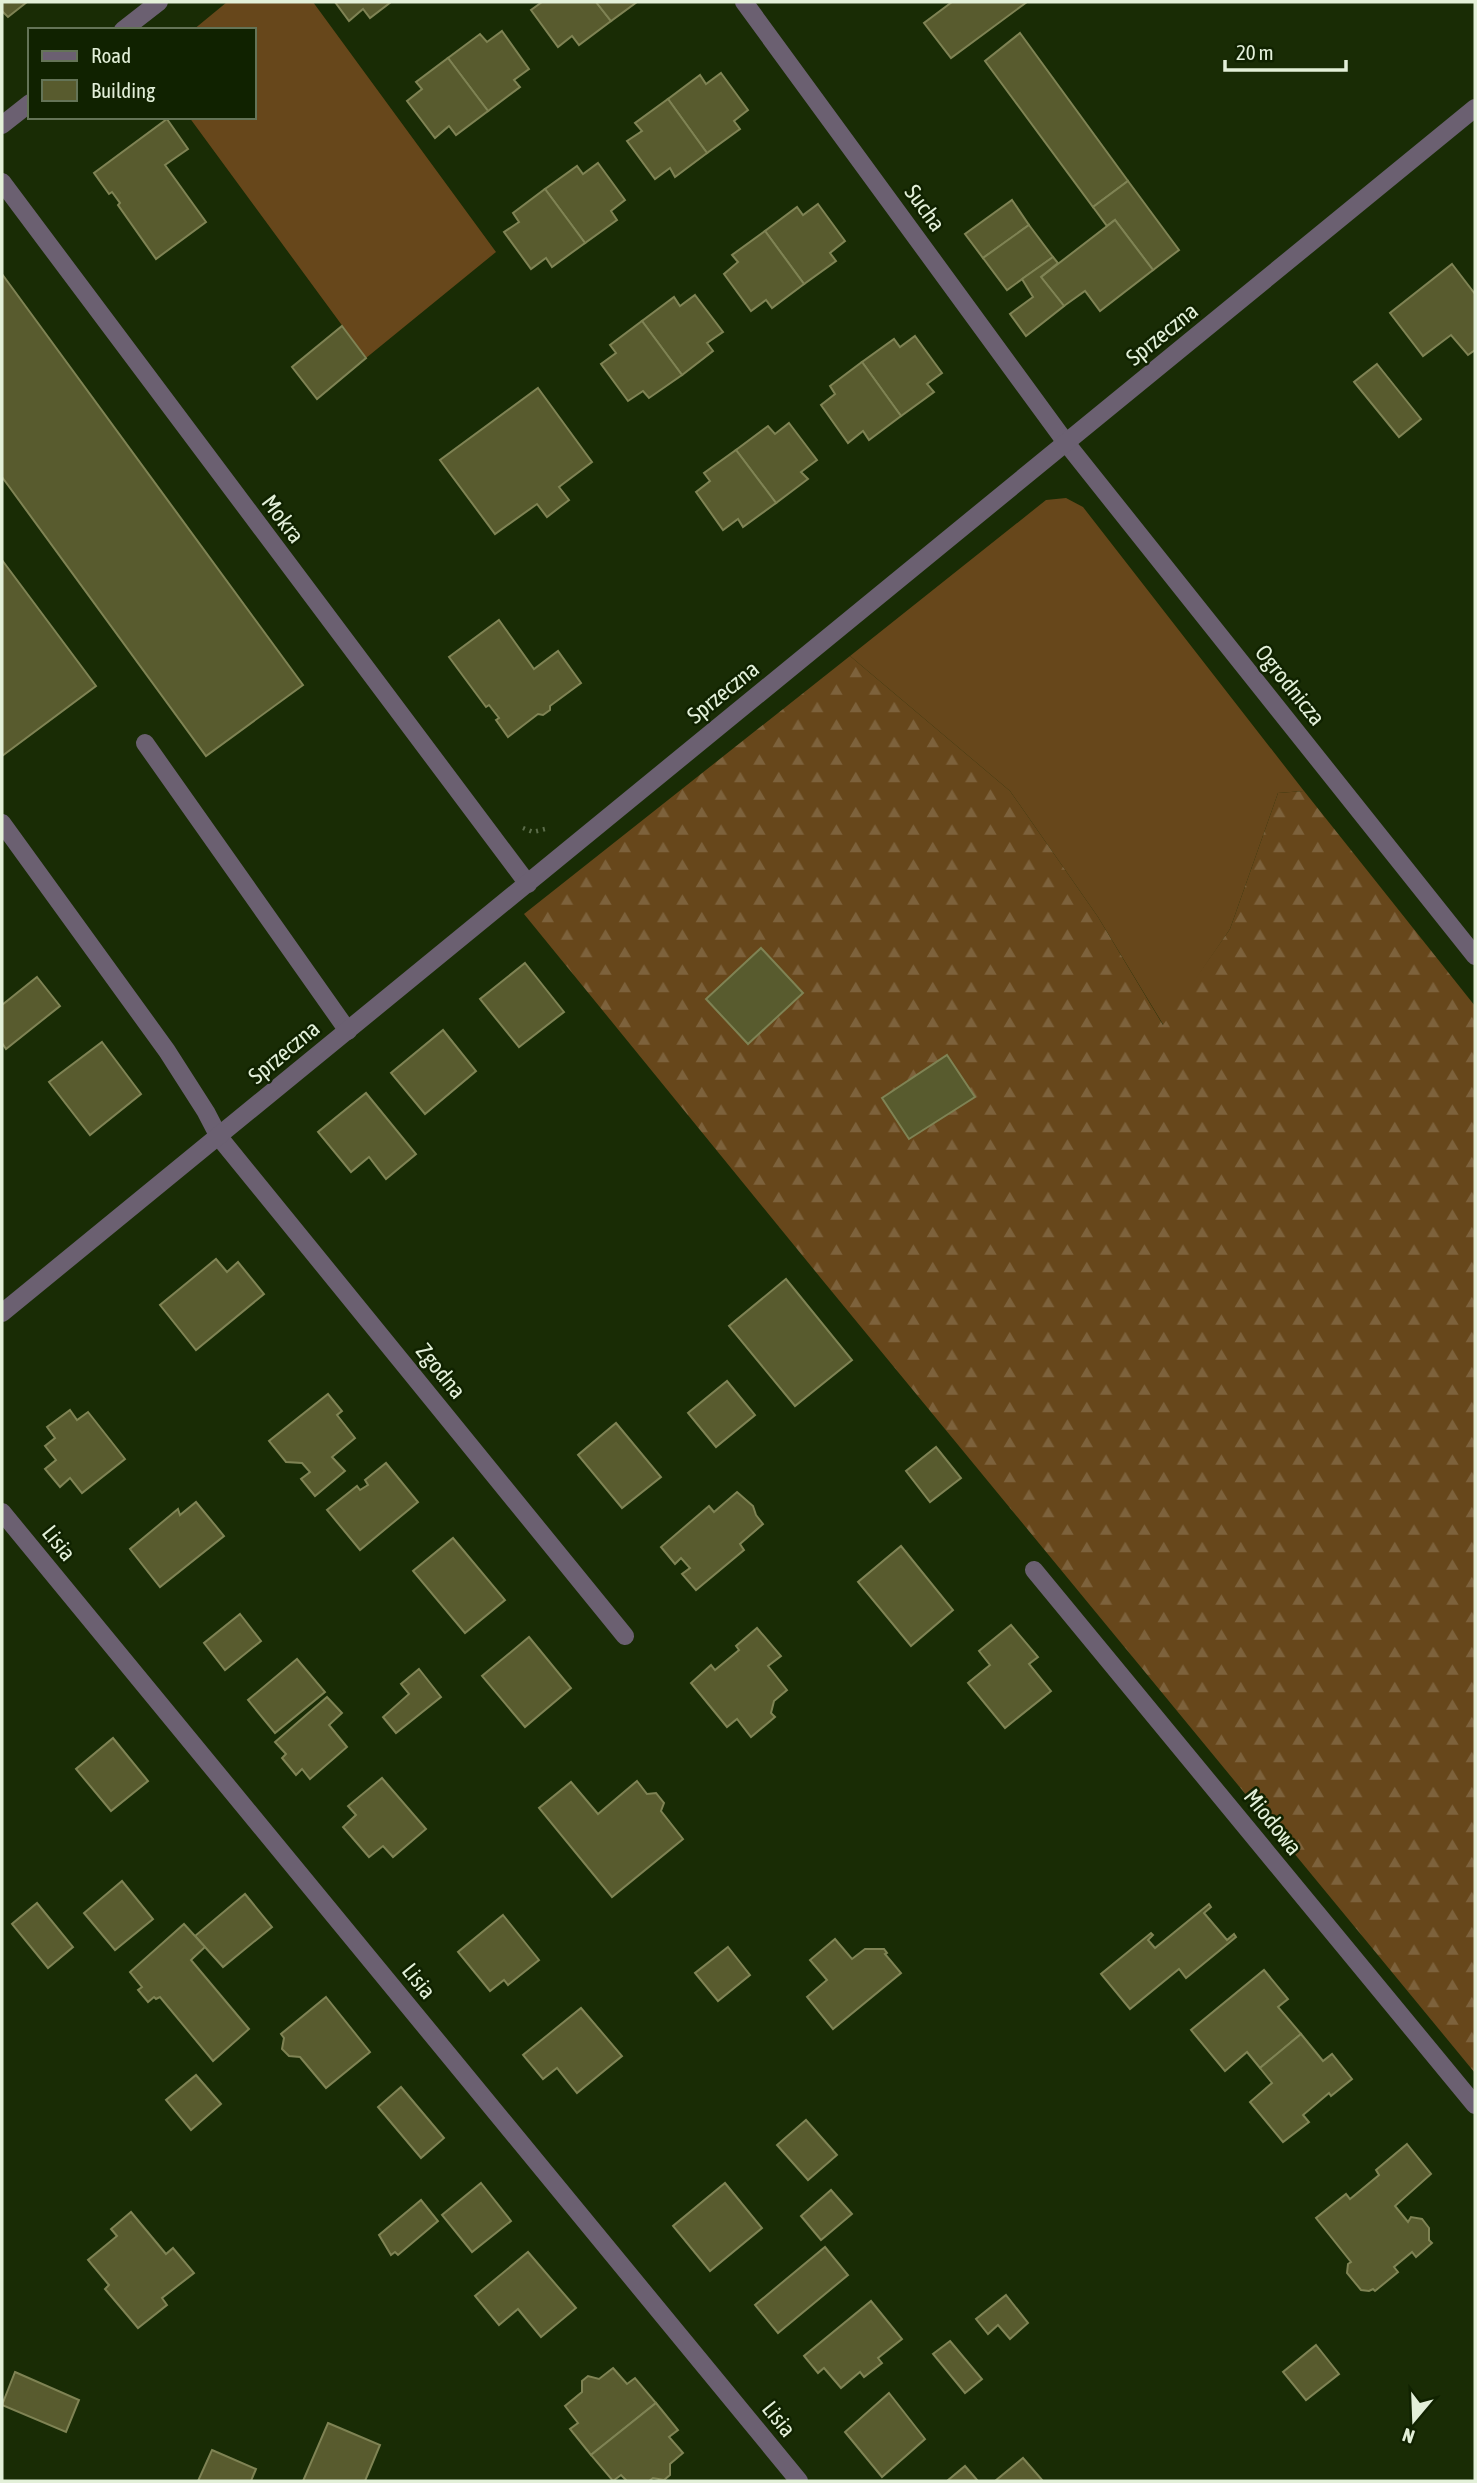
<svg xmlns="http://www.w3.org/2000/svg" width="1477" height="2483" font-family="'Asap Condensed',sans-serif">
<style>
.grass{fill:#67471b}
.forest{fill:url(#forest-firs)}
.building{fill:#585b2e;stroke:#7f8354;stroke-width:2}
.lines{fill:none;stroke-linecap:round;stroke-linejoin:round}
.path{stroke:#5c6d4b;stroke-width:4.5;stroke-dasharray:2 5;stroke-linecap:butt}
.lane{stroke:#6b6071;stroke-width:18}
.street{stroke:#6b6071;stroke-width:18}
.labels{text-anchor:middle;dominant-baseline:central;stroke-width:5;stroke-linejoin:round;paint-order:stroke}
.street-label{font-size:23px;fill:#e3f0d9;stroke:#102200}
</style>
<defs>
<pattern id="forest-firs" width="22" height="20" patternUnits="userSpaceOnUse" patternTransform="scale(1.75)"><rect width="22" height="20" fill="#67471b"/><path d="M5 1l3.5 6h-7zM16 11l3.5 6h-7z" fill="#7d623c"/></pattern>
</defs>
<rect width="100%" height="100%" fill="#192c05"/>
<g class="grass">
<path d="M227,2H313L496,252L366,358L189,117H254V30H193Z"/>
<path d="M1066,498L1083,507L1304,791L1278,793L1230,929L1164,1026L1098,917L1010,791L850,656L1046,500Z"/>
</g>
<path class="forest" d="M850,656L1010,791L1098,917L1163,1025L1230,929L1278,793L1304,791L1475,1006V2073L824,1282L524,914Z"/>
<g class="building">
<path d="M2,2H27L8,17L2,11Z"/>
<path d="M335,2H391L370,18L363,9L349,21Z"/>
<path d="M542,2H596L611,21L579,45L572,36L558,47L531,10Z"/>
<path d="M596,2H637L611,21Z"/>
<path d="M952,2H1027L951,58L924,23Z"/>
<path d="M502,31L529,69L514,80L520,87L488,111L448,58L480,34L487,42Z"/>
<path d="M1020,33L1128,181L1093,207L985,61Z"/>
<path d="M448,58L488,111L456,135L449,126L435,138L407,101L422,89L416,82Z"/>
<path d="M721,73L748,110L734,121L740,129L707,153L668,99L700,75L706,84Z"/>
<path d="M668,99L707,153L675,177L670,168L655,179L627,141L642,131L635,123Z"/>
<path d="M167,119L188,149L165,165L206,222L156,259L118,205L120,203L112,192L109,194L94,173Z"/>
<path d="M598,163L625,200L611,211L617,220L585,243L545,189L577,166L583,174Z"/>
<path d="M1128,181L1179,250L1153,270L1115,220L1107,226L1093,207Z"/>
<path d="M545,189L585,243L552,267L546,258L531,269L504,232L519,222L513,213Z"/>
<path d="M1012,200L1029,225L983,258L965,234Z"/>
<path d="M818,204L845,241L830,253L836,261L804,284L765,231L797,207L803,215Z"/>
<path d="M1115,220L1153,270L1100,311L1085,291L1064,306L1041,277Z"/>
<path d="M1029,225L1053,257L1007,290L983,258Z"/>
<path d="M765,231L804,284L772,308L766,300L751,311L724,274L738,262L732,255Z"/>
<path d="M1053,257L1058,263L1041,277L1064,306L1026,336L1010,314L1033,297L1022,279Z"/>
<path d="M1452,264L1475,294V350L1468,355L1451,335L1423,356L1390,313Z"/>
<path d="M2,274L303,685L206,756L2,477Z"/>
<path d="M695,295L723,332L707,343L713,351L682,375L642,321L674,297L680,306Z"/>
<path d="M642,321L682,375L649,398L643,391L628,401L601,364L616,353L610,345Z"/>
<path d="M342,326L366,358L317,399L292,367Z"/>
<path d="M915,336L942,373L927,384L934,392L901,416L862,362L894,339L900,347Z"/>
<path d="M862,362L901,416L869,440L863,431L848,443L821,405L835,394L830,386Z"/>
<path d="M1377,364L1421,419L1399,437L1354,382Z"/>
<path d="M538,388L592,462L559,487L569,500L547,517L537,504L495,534L440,460Z"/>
<path d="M789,423L817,460L801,472L808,479L776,503L736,450L768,426L775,434Z"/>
<path d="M736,450L776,503L743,527L738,519L723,530L696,492L710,481L704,473Z"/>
<path d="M2,560L96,686L2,756Z"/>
<path d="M499,620L534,669L558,651L581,683L550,706V710L543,715L538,714L508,737L496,720L499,718L489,705L486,707L449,657Z"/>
<path d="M761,948L803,993L748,1044L706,999Z"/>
<path d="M525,963L564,1012L519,1047L480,999Z"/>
<path d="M37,977L60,1006L6,1049L2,1043V1005Z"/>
<path d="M443,1030L476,1071L425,1114L391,1073Z"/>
<path d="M102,1042L141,1094L90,1135L49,1082Z"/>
<path d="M947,1055L975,1097L909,1139L882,1098Z"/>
<path d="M366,1093L416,1154L386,1179L369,1157L351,1172L318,1132Z"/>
<path d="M216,1259L227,1272L238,1262L264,1294L196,1350L160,1305Z"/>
<path d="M786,1279L852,1360L795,1406L729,1326Z"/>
<path d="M727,1381L755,1415L716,1447L688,1413Z"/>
<path d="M328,1394L342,1411L337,1415L355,1438L332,1457L345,1471L315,1496L301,1479L310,1472L302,1463L286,1462L269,1441Z"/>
<path d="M70,1410L77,1420L88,1412L125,1459L82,1493L70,1478L60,1487L45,1469L56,1460L45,1446L55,1438L47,1427Z"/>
<path d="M616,1423L661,1477L622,1508L578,1455Z"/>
<path d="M936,1447L961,1478L930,1502L906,1471Z"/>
<path d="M386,1463L418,1502L360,1550L327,1510L357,1486L360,1490L368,1485L365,1480Z"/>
<path d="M737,1492L753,1506L756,1515L763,1524L740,1544L744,1550L696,1590L682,1574L690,1568L681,1558L675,1564L661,1547L709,1506L714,1512Z"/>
<path d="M196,1502L224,1536L160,1587L130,1549L178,1509L180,1515Z"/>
<path d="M453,1538L505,1600L465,1633L413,1571Z"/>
<path d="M901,1546L953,1610L911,1646L858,1582Z"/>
<path d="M240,1614L261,1641L225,1670L204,1643Z"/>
<path d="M1011,1625L1038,1657L1029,1664L1051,1691L1005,1728L968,1683L990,1665L979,1651Z"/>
<path d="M757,1628L781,1656L768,1666L787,1690L774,1701L771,1713L775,1717L751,1737L737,1719L727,1727L691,1683L711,1665L715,1670L739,1650L736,1646Z"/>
<path d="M529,1637L571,1688L525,1727L482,1676Z"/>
<path d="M297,1659L325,1692L275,1733L248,1700Z"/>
<path d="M419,1669L441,1697L396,1733L383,1717L409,1694L401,1684Z"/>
<path d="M327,1697L342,1713L329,1725L347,1747L310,1779L302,1769L296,1775L282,1758L286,1754L275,1742Z"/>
<path d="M113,1738L148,1781L111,1811L76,1769Z"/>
<path d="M382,1778L426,1829L393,1857L383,1846L369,1857L343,1827L356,1815L348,1806Z"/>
<path d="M637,1781L647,1794L656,1793L664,1803L661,1811L683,1839L612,1897L539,1808L571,1782L598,1814Z"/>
<path d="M122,1881L153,1919L115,1950L84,1913Z"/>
<path d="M245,1894L272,1927L223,1967L195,1936Z"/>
<path d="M37,1903L73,1947L48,1968L12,1924Z"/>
<path d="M1209,1904L1211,1907L1204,1913L1227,1940L1234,1934L1236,1937L1186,1978L1179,1969L1130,2009L1101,1974L1151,1933L1153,1935L1148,1940L1155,1948Z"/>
<path d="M503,1915L539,1960L508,1985L504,1980L490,1991L458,1952Z"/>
<path d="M184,1924L205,1947L191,1960L249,2029L213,2061L160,1997L156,1999L154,1997L148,2002L138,1990L142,1987L130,1972Z"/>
<path d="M835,1939L852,1959L865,1949H884L887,1953L885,1954L901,1973L833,2029L807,1997L827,1980L810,1960Z"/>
<path d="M728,1947L750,1975L718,2001L695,1973Z"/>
<path d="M1264,1970L1288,1999L1278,2007L1301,2034L1260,2068L1247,2052L1225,2071L1191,2030Z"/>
<path d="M326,1997L370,2052L326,2088L300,2057L289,2056L282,2049L284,2038L281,2034Z"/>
<path d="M581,2008L622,2056L577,2093L557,2068L543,2079L523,2055Z"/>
<path d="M1301,2034L1323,2061L1332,2054L1352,2079L1331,2096L1329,2093L1303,2115L1309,2122L1283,2142L1250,2102L1272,2083L1260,2068Z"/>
<path d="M196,2075L221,2104L191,2130L166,2100Z"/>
<path d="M401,2087L444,2138L421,2158L378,2107Z"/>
<path d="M806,2120L837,2155L808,2180L777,2145Z"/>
<path d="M1407,2144L1431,2174L1395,2206L1408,2222L1411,2217L1422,2219L1429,2228V2240L1432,2243L1416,2257L1412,2252L1394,2267L1398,2272L1375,2291L1373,2289L1369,2291L1361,2290L1347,2273L1348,2264L1351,2262L1316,2218L1346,2194L1350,2199L1379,2175L1376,2170Z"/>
<path d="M481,2183L511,2221L472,2252L442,2215Z"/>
<path d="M725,2183L762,2228L710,2271L673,2226Z"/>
<path d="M831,2190L852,2214L821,2240L801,2216Z"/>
<path d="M421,2200L438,2221L398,2255L395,2252L391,2255L379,2235Z"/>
<path d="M131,2212L166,2254L173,2248L194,2273L162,2298L167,2305L138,2328L105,2289L109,2285L88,2260L117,2236L111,2229Z"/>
<path d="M825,2247L848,2275L778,2333L755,2305Z"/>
<path d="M528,2252L576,2308L541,2337L518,2309L499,2325L475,2296Z"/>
<path d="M1006,2295L1028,2323L1010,2339L998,2325L988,2334L976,2319Z"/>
<path d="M871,2301L902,2339L878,2358L882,2363L864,2377L860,2372L841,2388L824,2368L818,2373L804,2356Z"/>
<path d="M950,2341L982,2379L965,2393L933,2354Z"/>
<path d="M1316,2345L1339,2374L1306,2400L1283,2372Z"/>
<path d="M613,2368L627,2384L635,2378L656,2403L591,2455L570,2429L578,2423L565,2406L582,2392V2381L588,2376L599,2379Z"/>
<path d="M15,2372L79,2400L66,2432L2,2405Z"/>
<path d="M889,2393L925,2439L882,2477L845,2432Z"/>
<path d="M656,2403L678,2430L669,2437L683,2453L670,2464V2475L664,2480L653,2478L649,2481H627L621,2475L613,2481L591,2455Z"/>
<path d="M328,2423L380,2445L365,2481H303Z"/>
<path d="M212,2450L256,2469L251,2481H198Z"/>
<path d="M1023,2458L1043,2481H995Z"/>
<path d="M965,2466L978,2481H947Z"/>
</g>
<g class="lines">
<path class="path" d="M523,828L533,832L545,829"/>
<g class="lane">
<path d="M145,743L348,1031"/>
<path d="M2,823L167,1051L206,1112L219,1137"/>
</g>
<g class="street">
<path d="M744,2L1067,444L1475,956"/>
<path d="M123,30L159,2"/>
<path d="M2,125L30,103"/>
<path d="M2,182L528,884"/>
<path d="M219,1137L625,1636"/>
<path d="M2,1313L1475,108"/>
<path d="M2,1512L799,2481"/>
<path d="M1034,1570L1475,2105"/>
</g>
</g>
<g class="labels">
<g class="street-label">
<text transform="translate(925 208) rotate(54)">Sucha</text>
<text transform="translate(1162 334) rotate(-39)">Sprzeczna</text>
<text transform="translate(283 519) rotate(53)">Mokra</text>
<text transform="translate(1290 685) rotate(51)">Ogrodnicza</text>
<text transform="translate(723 692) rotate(-39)">Sprzeczna</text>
<text transform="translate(284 1052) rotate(-40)">Sprzeczna</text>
<text transform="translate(441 1371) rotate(51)">Zgodna</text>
<text transform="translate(59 1543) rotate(51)">Lisia</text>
<text transform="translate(1273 1822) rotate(51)">Miodowa</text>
<text transform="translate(419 1981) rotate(51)">Lisia</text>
<text transform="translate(779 2419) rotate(51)">Lisia</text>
</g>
</g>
<rect width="1477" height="2483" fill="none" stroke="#e3f0d9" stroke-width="7"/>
<rect x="28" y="28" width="228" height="91" fill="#102200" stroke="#647457" stroke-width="2"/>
<rect x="42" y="51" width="35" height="10" fill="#6b6071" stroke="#647457" stroke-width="2"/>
<text x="91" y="63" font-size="21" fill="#e3f0d9">Road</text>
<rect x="42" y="80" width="35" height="21" fill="#585b2e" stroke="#647457" stroke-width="2"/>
<text x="91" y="98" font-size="21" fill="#e3f0d9">Building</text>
<g transform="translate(1414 2420) rotate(199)" stroke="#102200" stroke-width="5" paint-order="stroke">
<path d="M0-5L12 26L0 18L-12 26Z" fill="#e3f0d9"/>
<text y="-10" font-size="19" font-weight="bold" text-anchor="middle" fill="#e3f0d9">N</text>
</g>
<path d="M1225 60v10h121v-10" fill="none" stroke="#e3f0d9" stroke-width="3.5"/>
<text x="1236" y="60" font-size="21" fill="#e3f0d9" stroke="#102200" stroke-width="5" paint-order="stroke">20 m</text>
</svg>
